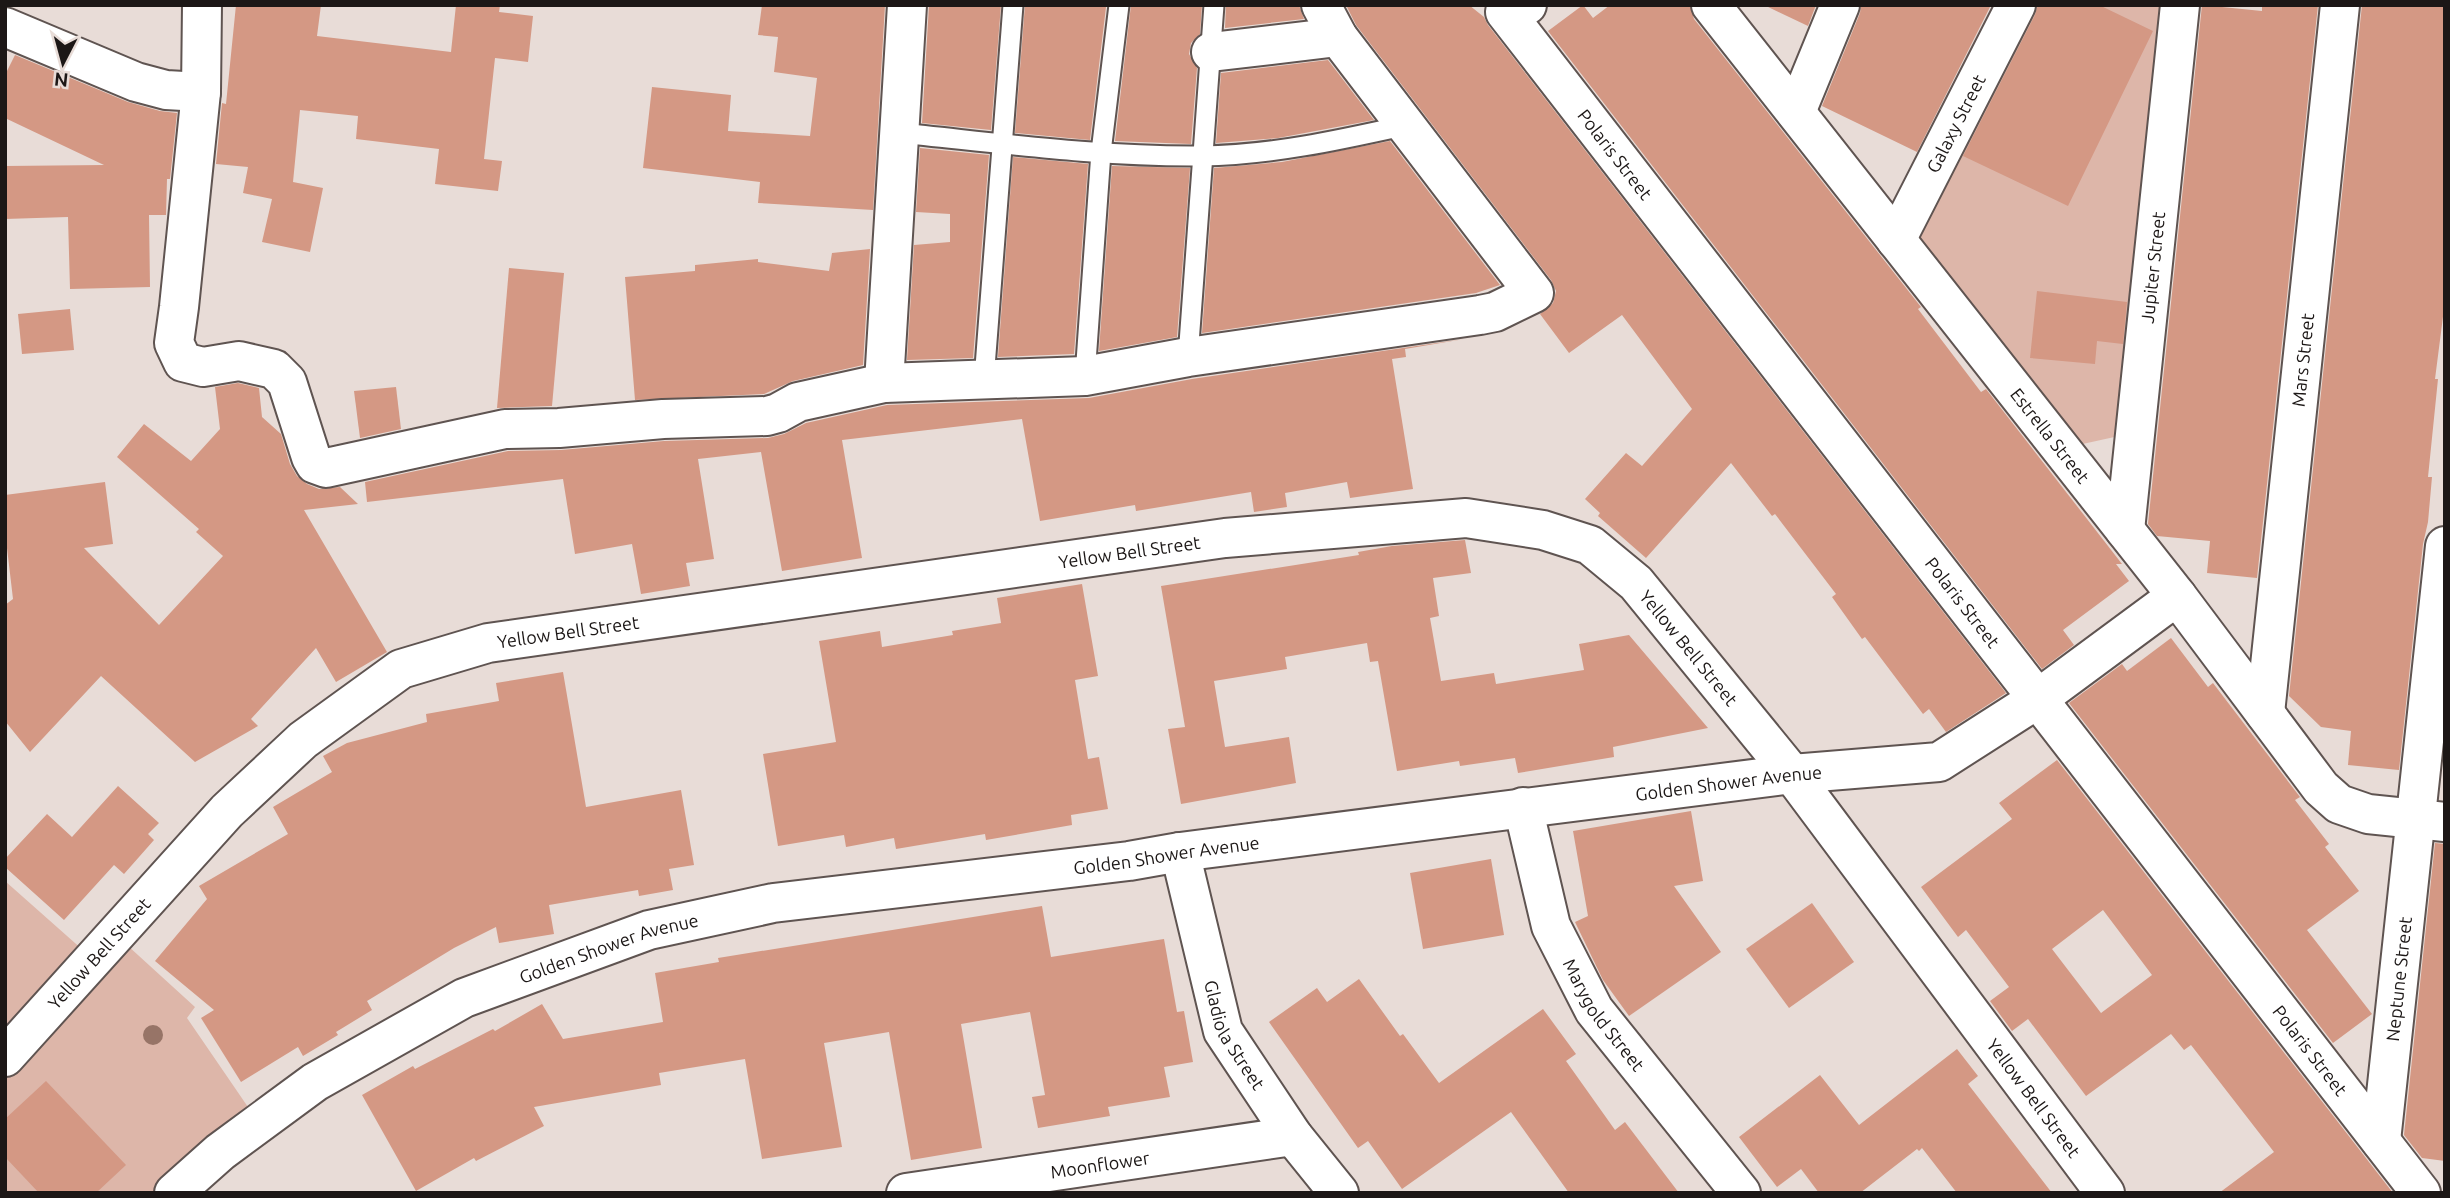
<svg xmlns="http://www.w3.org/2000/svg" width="2450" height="1198" font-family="Ubuntu,sans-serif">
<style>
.green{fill:#ddb6a9}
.building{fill:#d49884;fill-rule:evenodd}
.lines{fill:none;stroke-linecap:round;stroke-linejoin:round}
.lane-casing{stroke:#5f5451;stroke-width:23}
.street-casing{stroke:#5f5451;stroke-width:42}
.secondary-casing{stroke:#5f5451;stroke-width:42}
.lane{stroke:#fff;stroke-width:19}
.street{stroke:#fff;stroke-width:38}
.secondary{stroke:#fff;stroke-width:38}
.tree{fill:#977467}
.labels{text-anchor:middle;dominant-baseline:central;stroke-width:5;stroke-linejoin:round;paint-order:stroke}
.street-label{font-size:18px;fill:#1c1716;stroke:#e8dcd7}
</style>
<rect width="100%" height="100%" fill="#e8dcd7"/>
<g class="green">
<path d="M2022,5H2163L2119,436L2078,445L1904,239Z"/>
<path d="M5,881L93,959L116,935L195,1007L187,1018L259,1123L174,1193H5Z"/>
</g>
<g class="building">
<path d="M236,5H321L317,36L451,52L456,5H500L499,12L533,16L528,62L495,58L484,159L502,161L498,191L435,184L439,149L356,139L358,116L300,110L293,182L323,188L310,252L262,242L272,199L243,193L248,167L216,164L222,103L226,104Z"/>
<path d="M762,5H885L873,210L758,203L760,182L643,168L652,87L731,95L728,131L810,136L817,78L774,72L778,37L758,35Z"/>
<path d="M929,5H1001L991,130L922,123Z"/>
<path d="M1025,5L1106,7L1090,140L1015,133Z"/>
<path d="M1131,5H1202L1200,34L1191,43L1189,54L1197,68L1191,144L1115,141Z"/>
<path d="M1226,5H1299L1304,19L1225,28Z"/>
<path d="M1346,5H1469L1484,17L1488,25L2006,693L1946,732L1929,709L1923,714L1865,637L1862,639L1832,597L1836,594L1775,514L1772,516L1731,463L1646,558L1598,516L1600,513L1585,499L1626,453L1642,466L1692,409L1622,315L1569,353L1540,314L1553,303L1556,291L1551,280L1356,25Z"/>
<path d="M1583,5L1593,18L1610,5H1690L1694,19L1921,307L1918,309L1981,392L1986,389L2122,564H2116L2129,581L2063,630L2074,645L2042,669L1548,31Z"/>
<path d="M1764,5H1816L1808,26Z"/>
<path d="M1861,5H1991L1917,152L1822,106L1860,13Z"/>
<path d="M2038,5H2099L2153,31L2068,206L1963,156L2035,15Z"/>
<path d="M2202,5L2262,11V5H2318L2257,578L2207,573L2210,541L2157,536L2148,524Z"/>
<path d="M2362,5H2445V301L2435,379H2438L2428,477H2432L2428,522L2423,544L2399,770L2348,765L2351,731L2321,727L2289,696Z"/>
<path d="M15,55L128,102L160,111L177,113L170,179H167L166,215H149L150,287L70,289L68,217L5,219V166L104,165L5,118V75Z"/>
<path d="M1328,60L1374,120L1278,138L1216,143L1221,73Z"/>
<path d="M1390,141L1500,285L1476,293L1202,333L1214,168L1282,162Z"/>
<path d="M920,148L989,155L973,358L907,360L914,245L950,242V214L916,212Z"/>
<path d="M1013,157L1088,164L1074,354L998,357Z"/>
<path d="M1112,166L1190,168L1177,337L1099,351Z"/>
<path d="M870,249L863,365L793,381L764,394L635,400L625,277L695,271V265L758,259V262L829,271L832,253Z"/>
<path d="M509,268L564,273L552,406L497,408Z"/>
<path d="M2037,291L2127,302L2123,344L2097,341L2095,364L2030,358Z"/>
<path d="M70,309L74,350L22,354L18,314Z"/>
<path d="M1464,339L1405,349L1406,357L1392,359L1413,489L1350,498L1347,482L1285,493L1287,507L1254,512L1251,492L1136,511L1135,505L1040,521L1022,419L842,440L862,558L782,571L761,452L698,459L714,559L686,563L690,586L641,594L632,544L575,554L563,479L367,502L365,482L508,451L561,450L664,441L768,438L784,434L806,423L887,405L1089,398L1192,379Z"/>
<path d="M238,383L259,388L262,417L281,434L290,464L297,476L307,484L319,489L340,487L358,504L304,510L387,652L336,682L316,648L251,719L258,726L195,762L101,676L30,752L5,721V605L13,599L5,531V495L105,482L113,544L84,548L159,625L223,556L196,532L199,529L117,457L144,424L191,461L220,429L215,387Z"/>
<path d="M396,387L401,429L360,438L354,391Z"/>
<path d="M1465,540L1471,573L1433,578L1439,616L1430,618L1441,681L1494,673L1496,684L1584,670L1579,644L1629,635L1708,728L1613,747L1614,757L1518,773L1515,758L1460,766L1459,761L1397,771L1378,661L1370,662L1367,643L1285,657L1287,669L1214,681L1225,747L1289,737L1296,783L1181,804L1168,729L1185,727L1161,586L1359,555L1358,552L1392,546Z"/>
<path d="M1082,584L1098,676L1075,680L1088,759L1099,757L1108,809L1071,815L1072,825L986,840L985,834L896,849L894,838L846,847L844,835L778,846L763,754L836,742L819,641L880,631L882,647L953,635L952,631L1001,623L997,598Z"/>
<path d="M2171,638L2208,687L2213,683L2300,797L2295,800L2329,844L2325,847L2359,891L2307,930L2372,1014L2333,1043L2069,703L2122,664L2127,671Z"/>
<path d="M563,672L586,807L681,790L694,865L669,869L673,890L639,896L638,890L549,905L554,934L499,943L496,927L454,948L367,1001L372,1010L336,1032L338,1035L303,1056L298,1047L241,1082L201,1018L214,1010L155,961L207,899L199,886L288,834L273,807L332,772L323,756L347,743L427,722L426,714L499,701L496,683Z"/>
<path d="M2057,760L2393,1193H2219L2274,1152L2191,1045L2184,1050L2171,1034L2086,1096L2028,1019L2012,1031L1990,1001L2009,987L1966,930L1958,937L1921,887L2012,819L1999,803ZM2103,910L2152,975L2101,1013L2052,949Z"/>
<path d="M118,786L159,823L148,834L154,840L124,874L114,865L64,920L5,867V859L47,814L72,837Z"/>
<path d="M1691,811L1703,881L1674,886L1721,952L1629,1016L1603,980L1575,922L1588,916L1573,831Z"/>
<path d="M2435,843L2445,844V1161L2422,1158L2404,1135Z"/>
<path d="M1491,859L1504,935L1423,949L1410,873Z"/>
<path d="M1812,903L1854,962L1789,1008L1746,949Z"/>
<path d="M1042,906L1051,957L1164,939L1177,1012L1184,1011L1193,1062L1164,1067L1170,1097L1108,1107L1110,1116L1038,1128L1032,1097L1045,1095L1030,1012L961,1024L982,1148L911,1160L889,1032L824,1043L842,1147L762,1159L745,1059L659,1073L661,1085L534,1107L544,1126L476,1161L474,1158L416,1191L362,1095L413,1066L415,1069L493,1029L495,1031L542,1004L563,1039L663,1022L655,973L719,962L718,958Z"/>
<path d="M1359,979L1400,1036L1403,1034L1439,1083L1543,1009L1576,1054L1566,1061L1615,1130L1625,1122L1679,1193H1569L1511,1112L1402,1189L1368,1141L1358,1148L1269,1022L1317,988L1327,1002Z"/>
<path d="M1957,1049L1978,1076L1968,1084L2052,1193H1957L1922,1148L1919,1151L1917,1149L1860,1193H1819L1801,1169L1777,1187L1739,1137L1820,1075L1859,1125Z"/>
<path d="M46,1081L126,1165L96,1193H39L5,1157V1119Z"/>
</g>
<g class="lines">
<defs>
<g id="lane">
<path d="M899,133C999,143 1101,157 1202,156C1272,155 1339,140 1407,125"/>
<path d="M1188,357L1214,5"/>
<path d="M1085,376L1101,152L1119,5"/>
<path d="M984,380L1013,5"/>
</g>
<g id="street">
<path d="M202,5L201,92L179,307L174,343L183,362L203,367L239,361L274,369L287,382L311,457L315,464L326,468L505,429L559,428L663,419L767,416L778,413L798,402L884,383L1085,376L1188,357L1480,315L1495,312L1534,293L1338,37L1321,5"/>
<path id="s1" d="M1527,5L1505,12L2421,1193"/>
<path id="s2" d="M1711,5L2177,596"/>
<path d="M5,27L136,82L166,90L201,92"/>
<path d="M1211,52L1338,37"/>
<path d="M1796,112L1840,5"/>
<path id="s3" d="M1896,240L2016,5"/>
<path d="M884,383L907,5"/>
<path id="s4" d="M2125,530L2180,5"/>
<path id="s5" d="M2265,713L2340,5"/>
<path id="s6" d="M1523,807L1551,926L1594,1010L1741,1193"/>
<path id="s7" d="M1180,852L1223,1031L1293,1136L1339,1193"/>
<path id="s8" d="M5,1057L227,811L303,740L401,669L488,643L1225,538L1466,518L1543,530L1590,545L1636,583L1792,774L2105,1193"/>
<path id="s9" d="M2381,1141L2445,546"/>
<path id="s10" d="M906,1193L1293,1136"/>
</g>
<g id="secondary">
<path id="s11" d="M174,1193L220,1152L315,1082L464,998L649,930L773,903L1129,861L1180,852L1792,774L1939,762L2039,698L2177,596L2321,788L2339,804L2368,814L2445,822"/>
</g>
</defs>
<use href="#lane" class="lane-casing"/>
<use href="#street" class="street-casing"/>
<use href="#secondary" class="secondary-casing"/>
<use href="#lane" class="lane"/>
<use href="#street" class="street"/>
<use href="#secondary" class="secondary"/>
</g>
<circle class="tree" cx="153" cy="1035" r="10"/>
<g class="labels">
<g class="street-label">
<text stroke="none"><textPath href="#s3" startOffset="131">Galaxy Street</textPath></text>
<text stroke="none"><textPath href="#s1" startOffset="203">Polaris Street</textPath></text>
<text stroke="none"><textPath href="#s4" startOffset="264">Jupiter Street</textPath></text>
<text stroke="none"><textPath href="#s5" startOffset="355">Mars Street</textPath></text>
<text stroke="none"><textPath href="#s2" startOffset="548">Estrella Street</textPath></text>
<text stroke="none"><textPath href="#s8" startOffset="1295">Yellow Bell Street</textPath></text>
<text stroke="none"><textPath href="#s1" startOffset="770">Polaris Street</textPath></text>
<text stroke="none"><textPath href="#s8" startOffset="728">Yellow Bell Street</textPath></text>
<text stroke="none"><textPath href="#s8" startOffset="1904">Yellow Bell Street</textPath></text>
<text stroke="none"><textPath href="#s11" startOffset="1638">Golden Shower Avenue</textPath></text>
<text stroke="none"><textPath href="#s11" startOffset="1071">Golden Shower Avenue</textPath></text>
<text stroke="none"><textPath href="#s11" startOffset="504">Golden Shower Avenue</textPath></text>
<text stroke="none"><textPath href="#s8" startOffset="140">Yellow Bell Street</textPath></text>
<text stroke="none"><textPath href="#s9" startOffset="163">Neptune Street</textPath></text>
<text stroke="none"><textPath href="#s6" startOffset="226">Marygold Street</textPath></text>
<text stroke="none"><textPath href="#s7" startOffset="192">Gladiola Street</textPath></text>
<text stroke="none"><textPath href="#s1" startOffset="1337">Polaris Street</textPath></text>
<text stroke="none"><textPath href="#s8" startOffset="2471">Yellow Bell Street</textPath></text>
<text stroke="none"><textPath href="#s10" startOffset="196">Moonflower</textPath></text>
</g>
</g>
<rect width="2450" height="1198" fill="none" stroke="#1c1716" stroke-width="14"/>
<g transform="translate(63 63) rotate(186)" stroke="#e8dcd7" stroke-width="5" paint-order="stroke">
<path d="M0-5L12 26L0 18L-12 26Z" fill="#1c1716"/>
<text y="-10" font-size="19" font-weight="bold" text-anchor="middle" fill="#1c1716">N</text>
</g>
</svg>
